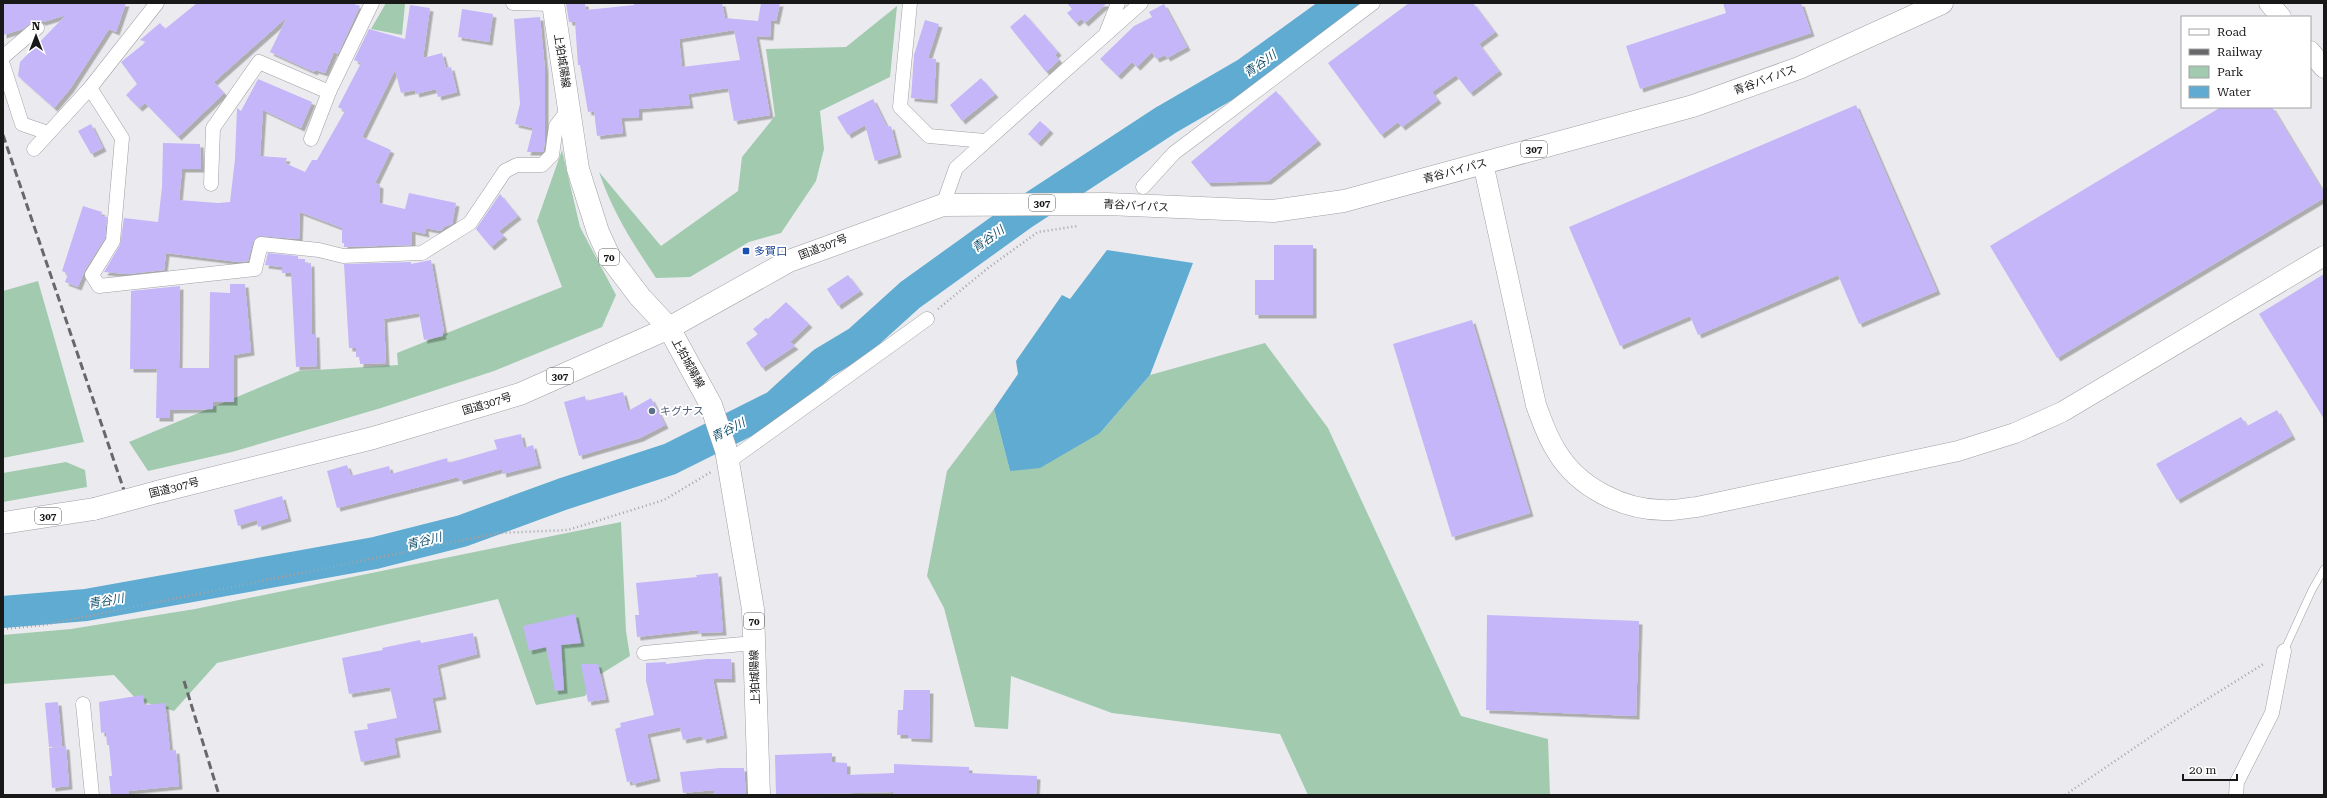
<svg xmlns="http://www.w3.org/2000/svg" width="2327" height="798" font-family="'Roboto Serif','Noto Sans JP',serif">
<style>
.green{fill:#a1caaf}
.water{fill:#5fabd1}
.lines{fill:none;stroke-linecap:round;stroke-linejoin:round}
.river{stroke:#5fabd1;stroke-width:32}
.building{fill:#c4b6f9;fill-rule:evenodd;filter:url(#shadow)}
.lane-casing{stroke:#9fa0a3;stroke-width:8}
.street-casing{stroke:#9fa0a3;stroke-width:15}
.secondary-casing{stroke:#9fa0a3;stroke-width:21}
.primary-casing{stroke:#9fa0a3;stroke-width:23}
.highway-casing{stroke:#9fa0a3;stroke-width:23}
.path{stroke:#a4a4a7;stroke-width:2.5;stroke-dasharray:1 3;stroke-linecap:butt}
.lane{stroke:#fff;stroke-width:7}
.street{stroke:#fff;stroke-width:14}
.secondary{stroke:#fff;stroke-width:20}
.primary{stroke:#fff;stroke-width:22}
.highway{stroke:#fff;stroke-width:22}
.rail{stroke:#68686a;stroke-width:3;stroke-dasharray:8 4;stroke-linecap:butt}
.highway-bridge-casing{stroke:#9fa0a3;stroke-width:23;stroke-linecap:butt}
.highway-bridge{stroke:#fff;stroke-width:22}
.transit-dot{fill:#1a4fb4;stroke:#fff;stroke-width:1.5}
.service-dot{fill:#5c6f8a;stroke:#fff;stroke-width:1.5}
.labels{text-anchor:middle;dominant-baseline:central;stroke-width:3.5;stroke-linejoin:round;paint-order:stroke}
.shield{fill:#fff;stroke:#5d5d5e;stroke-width:1}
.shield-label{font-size:10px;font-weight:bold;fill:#181819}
.street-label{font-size:11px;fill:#181819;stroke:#fff}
.transit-label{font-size:11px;fill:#164399;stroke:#fff;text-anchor:start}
.service-label{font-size:11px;fill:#4e5e75;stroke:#fff;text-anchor:start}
.water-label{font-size:12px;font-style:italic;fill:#16536e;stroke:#fff}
</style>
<defs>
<filter id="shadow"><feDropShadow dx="3.5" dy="3.5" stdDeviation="0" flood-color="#0004"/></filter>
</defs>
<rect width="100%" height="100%" fill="#ebebef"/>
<g class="green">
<path d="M386,3L405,4L402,35L371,29Z"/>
<path d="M897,6L890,77L820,111L824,149L816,181L781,233L749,242L690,277L656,278C632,242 613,213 599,172L661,246L738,191L742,157L775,116L766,49L846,47Z"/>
<path d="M562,150L580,227L616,295L602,327L494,371L381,408L232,452L148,471L129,442L299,371L398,365L397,353L562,287L537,221Z"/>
<path d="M38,281L84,442L3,458V291Z"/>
<path d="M1265,343L1328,428L1461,716L1548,739L1550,795H1308L1280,734L1112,713L1011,676L1008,729L975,727L944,608L927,576L947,471L994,409L1010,471L1100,433L1150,375Z"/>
<path d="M66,462L85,470L87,487L3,502V473Z"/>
<path d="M621,522L626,631L630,656L601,674L585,696L536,705L498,599L217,663L174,711L137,700L114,675L3,684V635L71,629L195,609Z"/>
</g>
<path class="water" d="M1107,250L1193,263L1150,375L1100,433L1040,468L1010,471L994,409L1018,374L1016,361L1062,295L1070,299Z"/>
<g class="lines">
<path class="river" d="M3,612L86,605L375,553L462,531L563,494L670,459L776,406L823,363L858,342L910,295L1024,213L1166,120L1247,73L1344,3"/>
</g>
<g class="building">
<path d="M3,3H126L116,32L109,29L70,89L54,108L18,76L20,62L66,15L43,22L35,20L23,29L3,35Z"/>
<path d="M197,3H351L360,6L338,54L334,52L325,73L315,70L314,72L270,52L287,17L214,82L224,93L178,137L145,103L139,108L126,95L137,84L121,62L146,42L140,40L160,23L165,29Z"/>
<path d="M566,3H585L586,10L634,5V3H722L725,18L758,21L761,3H780L776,21L771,20L770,37L756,36L770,115L734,121L728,88L688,94L690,105L639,109V117L621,118L623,133L597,136L594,111L588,112L580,65H578L575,22H569ZM734,30L740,60L682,67L679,39Z"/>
<path d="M1067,3H1107L1085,23L1081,19L1076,23L1067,13L1072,9Z"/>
<path d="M1409,3H1473L1495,32L1479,44L1499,71L1470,93L1456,75L1432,92L1438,100L1402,127L1398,122L1381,135L1328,63Z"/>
<path d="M1723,3H1801L1811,33L1640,89L1626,46L1726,13Z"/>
<path d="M1164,4L1187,47L1167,58L1165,55L1156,59L1152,52L1137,67L1132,62L1118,76L1100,59L1134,26L1152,17L1149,12Z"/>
<path d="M410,5L430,8L423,58L442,53L446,68L451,67L457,92L438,97L436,89L416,94L415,90L401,93L395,70L362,137L391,150L375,183L380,185L379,203L405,209L409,193L456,203L452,224L444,227L441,231L425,228L426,234L412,231V245L344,247V243H342V228L300,212L299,239L258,236L253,242L248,261L239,262L166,253L164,270L128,274L104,272L120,245L124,218L158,222L162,187L163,143L200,144L201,169H182L179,200L218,203L230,202L235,159L237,108L241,111L258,79L312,102L301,128L263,110L260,156L287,158L285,163L305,172L312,160H317L345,111L338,107L361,63L354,60L369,29L405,39Z"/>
<path d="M462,9L493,14L489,42L458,37Z"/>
<path d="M1025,14L1058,52L1055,55L1059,60L1046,72L1010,27Z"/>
<path d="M540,17L545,70V142L543,152H527L533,128L515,124L520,104L514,19Z"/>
<path d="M925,20L939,24L928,58L936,59L934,100L911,98L914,55Z"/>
<path d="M981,78L995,94L962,121L950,105Z"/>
<path d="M1276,91L1318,141L1268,181L1208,183L1191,162Z"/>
<path d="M873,99L887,127L891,126L898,154L875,161L865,125L848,135L837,117Z"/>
<path d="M1856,105L1937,291L1859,324L1838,275L1698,335L1690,316L1620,346L1569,227Z"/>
<path d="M2221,107H2272L2324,193V198L2057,358L1990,246Z"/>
<path d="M1040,121L1050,130L1038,143L1028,134Z"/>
<path d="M91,124L103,148L91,154L78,131Z"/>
<path d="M500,194L518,216L499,231L504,236L491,247L476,229Z"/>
<path d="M83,206L102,212L101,216L107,217L105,238L85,270L78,287L65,282L68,274L62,271Z"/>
<path d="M1274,245H1313V315H1255V280H1274Z"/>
<path d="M268,253L298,256V259H305V264L311,263L312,334H316L317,366L296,367L291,273H282V267L265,265Z"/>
<path d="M431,260L444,332H442L443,336L424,340L419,313L384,319L386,363L360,364V357H356V348H349L344,264L411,262V264Z"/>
<path d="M2324,274V419L2259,314Z"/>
<path d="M848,275L860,291L838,306L827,289Z"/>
<path d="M230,284H245L251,352L234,355V402H213V409L170,410V418H156L157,369H130L131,291L180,286L179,368H209L210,292L230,293Z"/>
<path d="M786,302L809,324L790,342L795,346L762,368L746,343L758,334L753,329L766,318L768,319Z"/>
<path d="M1472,320L1530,513L1452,537L1393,344Z"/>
<path d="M623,392L628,411L651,398L665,425L640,438L579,456L564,402L585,396L586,401Z"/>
<path d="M2277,410L2292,436L2177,500L2156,464L2241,417L2247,426Z"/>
<path d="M521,434L524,448L533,445L538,465L503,474L502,469L460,481L458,477L337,508L327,471L347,465L351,476L389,466L391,474L447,458L448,463L497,449L494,440Z"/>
<path d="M282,496L288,518L258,527L257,520L238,526L234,510Z"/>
<path d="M718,573L723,632L698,633V630L637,637L635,615H639L636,583L697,577L696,575Z"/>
<path d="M575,614L581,643L561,645L564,690L555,691L546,647L529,651L523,626Z"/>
<path d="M1487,615L1639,621L1636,716L1486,710Z"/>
<path d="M473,633L477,654L437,665L443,696L432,698L438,729L394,738L397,754L361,762L354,731L368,729L367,724L397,718L390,687L349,694L342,658L383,650L382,648L420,640L421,643Z"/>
<path d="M707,659H731L732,679H713L724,735L703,740L702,736L683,740L680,727L647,734L657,778L633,784L632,781L627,782L615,729L621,727L620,723L654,715L646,681V663L666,662V664Z"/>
<path d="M581,664H598L606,699L588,702Z"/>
<path d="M904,690H930L929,739L908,738V735H897L898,710H903Z"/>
<path d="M143,695L144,705L165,703L170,751L176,750L179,786L128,791L129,795H111L109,776H112L109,745H107L106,732L101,733L99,702Z"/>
<path d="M58,702L62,746L49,747L45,703Z"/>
<path d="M66,746L69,786L52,788L49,748Z"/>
<path d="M832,753V762L847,763V775L894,773V764L969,767V773L1037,776L1036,795H893V792L776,795L775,755Z"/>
<path d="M720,768H744L746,795H715L714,790L683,793L680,772Z"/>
</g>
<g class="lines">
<defs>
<path id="lane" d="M2284,651L2312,590L2324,569"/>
<g id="street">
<path d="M513,3L553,4"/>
<path d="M910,3L900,107L929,136L985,141"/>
<path d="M1107,31L1118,3"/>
<path d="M3,57L37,28"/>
<path d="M3,65L22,124L48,133"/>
<path d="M90,88L122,138L113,241L92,275L99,286L255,269L261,244L319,250L343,256L422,253L470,223L505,171L517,165H542L552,155L556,126L569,109"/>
<path d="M311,139L329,92L372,3"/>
<path d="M34,149L90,88L157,3"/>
<path d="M211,184L213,128L259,62L329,92"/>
<path d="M1143,187L1174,153L1373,3"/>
<path d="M943,205L956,168L1141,3"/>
<path d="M728,462L927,319"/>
<path d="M644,653L754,643"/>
<path d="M83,704L92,795"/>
<path d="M2236,795L2237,782L2272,713L2284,651"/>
</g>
<g id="secondary">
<path d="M2269,3L2281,17"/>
<path d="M2310,51L2324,68"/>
<path d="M1483,163L1536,405C1542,421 1547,437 1557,452C1578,487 1623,510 1663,510C1674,511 1686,508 1697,507L1958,451L2015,433L2062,412L2324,256"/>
</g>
<path id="primary" d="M553,3L578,169L598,232L609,256L640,297L669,328L711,405L726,450L753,609L759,795"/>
<g id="highway">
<path d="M157,492L373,438L520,394L669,328L789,261L943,205L1107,204L1273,211L1344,201L1693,106L1799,68L1942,3"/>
<path d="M3,523L94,509"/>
</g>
</defs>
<use href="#lane" class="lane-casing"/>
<use href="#street" class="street-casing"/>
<use href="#secondary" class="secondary-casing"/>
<use href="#primary" class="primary-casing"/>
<use href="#highway" class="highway-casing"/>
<g class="path">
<path d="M938,309L988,268L1038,232L1078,226"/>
<path d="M3,629L44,625L499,533L568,530L664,500L711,472"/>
<path d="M2065,795L2196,706L2265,663"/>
</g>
<use href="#lane" class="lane"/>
<use href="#street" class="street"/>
<use href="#secondary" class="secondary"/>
<use href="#primary" class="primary"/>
<use href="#highway" class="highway"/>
<g class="rail">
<path d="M3,135L129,505"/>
<path d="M184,681L219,795"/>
</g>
<defs>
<path id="highway-bridge" d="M94,509L157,492"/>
</defs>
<use href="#highway-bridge" class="highway-bridge-casing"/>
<use href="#highway-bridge" class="highway-bridge"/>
</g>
<rect class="transit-dot" x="742" y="247" width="8" height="8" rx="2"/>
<circle class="service-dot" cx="652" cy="411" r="4"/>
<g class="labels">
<g class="shield">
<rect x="1521" y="141" width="26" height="16" rx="3"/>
<rect x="1029" y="195" width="26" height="16" rx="3"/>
<rect x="599" y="249" width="20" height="16" rx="3"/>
<rect x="547" y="368" width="26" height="16" rx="3"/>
<rect x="35" y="508" width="26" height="16" rx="3"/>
<rect x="744" y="613" width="20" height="16" rx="3"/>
</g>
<g class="shield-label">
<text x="1534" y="149">307</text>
<text x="1042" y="203">307</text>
<text x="609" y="257">70</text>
<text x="560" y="376">307</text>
<text x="48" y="516">307</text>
<text x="754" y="621">70</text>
</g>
<g class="street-label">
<text transform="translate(562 61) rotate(81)">上狛城陽線</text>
<text transform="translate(1765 80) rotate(-20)">青谷バイパス</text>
<text transform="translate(1455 171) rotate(-15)">青谷バイパス</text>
<text transform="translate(1136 206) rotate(3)">青谷バイパス</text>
<text transform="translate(823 247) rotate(-21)">国道307号</text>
<text transform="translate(688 363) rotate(61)">上狛城陽線</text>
<text transform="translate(487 404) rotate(-17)">国道307号</text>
<text transform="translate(174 488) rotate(-14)">国道307号</text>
<text transform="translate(755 677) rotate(-92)">上狛城陽線</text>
</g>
<g class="transit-label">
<text x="754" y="251">多賀口</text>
</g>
<g class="service-label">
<text x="660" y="411">キグナス</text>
</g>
<g class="water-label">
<text transform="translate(1260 64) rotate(-35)">青谷川</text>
<text transform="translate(988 239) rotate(-36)">青谷川</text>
<text transform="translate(728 430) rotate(-27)">青谷川</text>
<text transform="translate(424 541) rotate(-14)">青谷川</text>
<text transform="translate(106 601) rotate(-10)">青谷川</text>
</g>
</g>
<rect width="2327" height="798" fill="none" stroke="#181819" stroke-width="8"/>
<rect x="2181" y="16" width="130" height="92" fill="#ffffff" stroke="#a3a3a3"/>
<rect x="2189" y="29" width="20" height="6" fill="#ffffff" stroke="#a3a3a3"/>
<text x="2217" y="36" font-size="12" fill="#181819">Road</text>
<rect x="2189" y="49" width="20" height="6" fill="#68686a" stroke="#a3a3a3"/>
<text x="2217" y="56" font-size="12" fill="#181819">Railway</text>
<rect x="2189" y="66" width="20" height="12" fill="#a1caaf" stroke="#a3a3a3"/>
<text x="2217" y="76" font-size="12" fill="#181819">Park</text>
<rect x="2189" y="86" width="20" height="12" fill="#5fabd1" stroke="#a3a3a3"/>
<text x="2217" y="96" font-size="12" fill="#181819">Water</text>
<g transform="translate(36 36)" stroke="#ffffff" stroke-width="3" paint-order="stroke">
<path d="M0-3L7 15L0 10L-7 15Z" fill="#181819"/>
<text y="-6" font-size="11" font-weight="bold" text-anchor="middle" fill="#181819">N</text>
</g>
<path d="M2183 774v6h54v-6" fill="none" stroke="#181819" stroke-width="2"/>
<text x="2189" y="774" font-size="12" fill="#181819" stroke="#ffffff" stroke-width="3" paint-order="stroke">20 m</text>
</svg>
